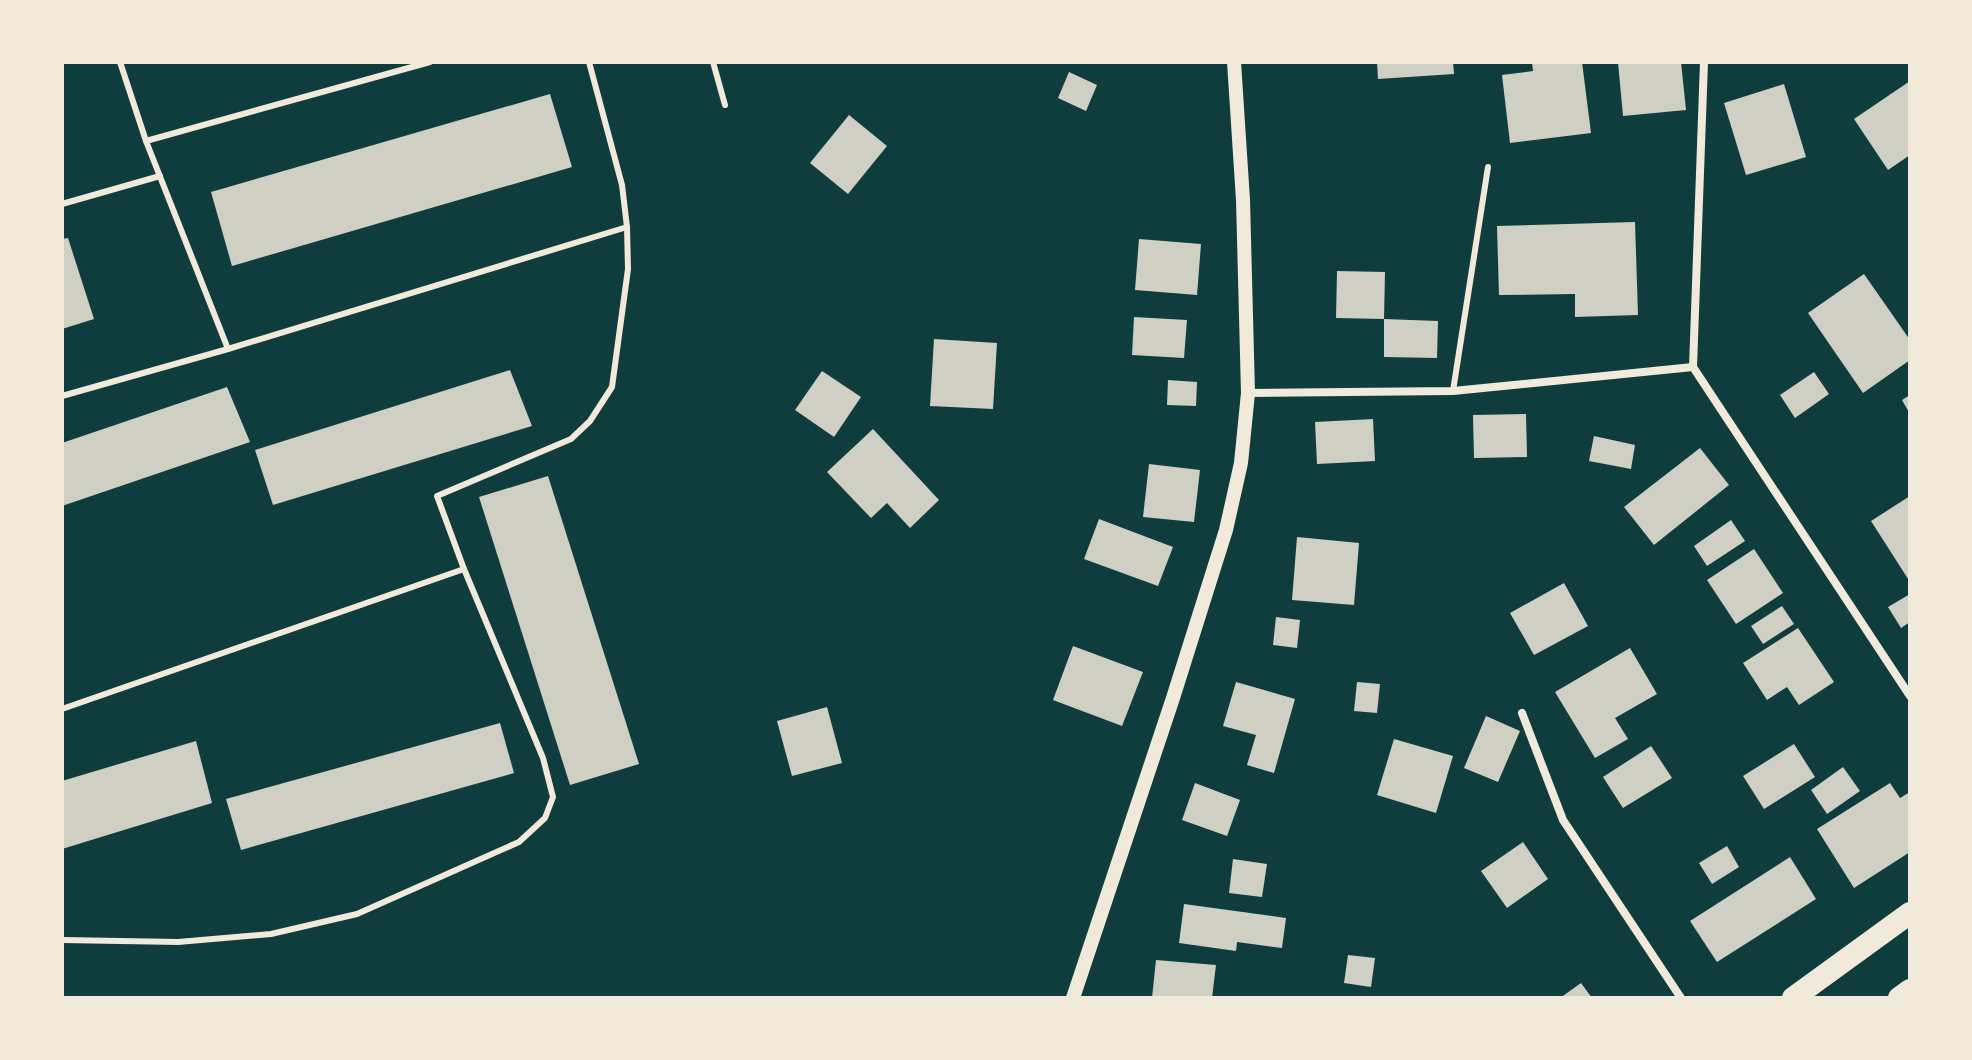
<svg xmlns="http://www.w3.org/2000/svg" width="1972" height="1060" font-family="'Source Serif 4',serif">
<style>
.building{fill:#cfcfc3}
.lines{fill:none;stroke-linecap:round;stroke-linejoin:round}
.service{stroke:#f1e9da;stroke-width:6}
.minor{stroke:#f1e9da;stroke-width:8}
.tertiary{stroke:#f1e9da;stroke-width:14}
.trunk{stroke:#f1e9da;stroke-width:22}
</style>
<rect width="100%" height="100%" fill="#0f3d3e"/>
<g class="building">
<path d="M1377,62H1453L1454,74L1378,79Z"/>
<path d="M1532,62H1582L1591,133L1510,143L1502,75L1533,71Z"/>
<path d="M1618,62H1681L1686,110L1623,116Z"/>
<path d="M1069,72L1097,85L1086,111L1058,98Z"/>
<path d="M1910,81V155L1888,170L1854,119Z"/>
<path d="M1784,84L1806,157L1746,175L1724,103Z"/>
<path d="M550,94L572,167L232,266L211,192Z"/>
<path d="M849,115L887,146L848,194L810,163Z"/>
<path d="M1635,222L1638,315L1575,317V294L1499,295L1497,226Z"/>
<path d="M68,238L94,319L62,329V239Z"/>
<path d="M1139,239L1201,244L1197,295L1135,290Z"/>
<path d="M1337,271L1385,272L1384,319L1336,318Z"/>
<path d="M1864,274L1910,340V360L1863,393L1808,313Z"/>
<path d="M1134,317L1187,320L1184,358L1132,355Z"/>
<path d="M1384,319L1438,321L1437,358L1384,357Z"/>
<path d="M934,339L997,343L993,409L930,406Z"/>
<path d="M510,370L532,426L273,505L255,450Z"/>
<path d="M822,371L861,397L834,437L795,410Z"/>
<path d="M1814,372L1829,394L1795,418L1780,395Z"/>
<path d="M1168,380L1197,382L1196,406L1167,405Z"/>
<path d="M227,387L250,442L62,506V443Z"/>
<path d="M1910,395V414L1902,400Z"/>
<path d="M1526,414L1527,457L1474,458L1473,415Z"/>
<path d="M1373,419L1375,461L1317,464L1315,422Z"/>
<path d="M873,429L939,500L910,528L887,503L871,518L827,472Z"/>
<path d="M1594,436L1635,445L1631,469L1589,461Z"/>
<path d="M1700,448L1729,485L1654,545L1624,507Z"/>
<path d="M1149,464L1200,470L1194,522L1143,517Z"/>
<path d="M548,476L639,764L570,785L479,497Z"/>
<path d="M1910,496V582L1871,521Z"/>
<path d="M1099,519L1173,547L1158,586L1084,559Z"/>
<path d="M1731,520L1745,541L1707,566L1694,546Z"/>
<path d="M1297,537L1359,543L1354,605L1292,600Z"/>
<path d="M1754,549L1783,593L1736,624L1707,580Z"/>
<path d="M1564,583L1588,626L1534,655L1510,613Z"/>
<path d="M1910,594V622L1901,628L1888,607Z"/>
<path d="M1782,606L1794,624L1763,644L1751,626Z"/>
<path d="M1276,617L1300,620L1297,648L1273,645Z"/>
<path d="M1798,628L1834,682L1799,705L1787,687L1767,700L1743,663Z"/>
<path d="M1073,646L1143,672L1122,726L1053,700Z"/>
<path d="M1630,648L1657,694L1615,718L1628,739L1595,758L1555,692Z"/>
<path d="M1236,682L1295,699L1274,773L1247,765L1256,735L1223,726Z"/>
<path d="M1357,682L1380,684L1377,713L1354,711Z"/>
<path d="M827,707L842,763L792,776L777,721Z"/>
<path d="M1486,716L1520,731L1498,782L1464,768Z"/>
<path d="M500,723L514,773L241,850L226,799Z"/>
<path d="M1394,739L1453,756L1436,813L1377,795Z"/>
<path d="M196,741L212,803L62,849V781Z"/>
<path d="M1794,744L1815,777L1764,809L1743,776Z"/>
<path d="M1651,746L1672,778L1623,808L1603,777Z"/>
<path d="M1843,767L1860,791L1827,814L1811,790Z"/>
<path d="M1195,783L1240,800L1227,836L1182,820Z"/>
<path d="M1890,783L1900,798L1910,792V852L1854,888L1817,829Z"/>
<path d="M1523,842L1548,879L1507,908L1481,871Z"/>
<path d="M1727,846L1739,867L1712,884L1699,863Z"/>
<path d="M1790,857L1816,899L1717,962L1690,921Z"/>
<path d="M1233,859L1267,864L1262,897L1229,893Z"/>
<path d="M1184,904L1286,918L1282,948L1237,942L1236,951L1179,943Z"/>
<path d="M1348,955L1375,958L1371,987L1344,983Z"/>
<path d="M1156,960L1216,965L1212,998H1152Z"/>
<path d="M1581,983L1592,998H1560Z"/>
</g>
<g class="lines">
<g class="service">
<path d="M120,62L146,141L228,349"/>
<path d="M713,62L725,105"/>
<path d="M146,141L430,62"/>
<path d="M62,204L160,176"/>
<path d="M1453,391L1488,167"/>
<path d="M62,396L228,349L627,227"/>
<path d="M62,709L464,569L437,496L571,439L590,421L612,387L628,269L627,227L622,185L589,62"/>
<path d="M62,940L178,942L271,934L357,914L519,842L545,818L553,797L543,758L464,569"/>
</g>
<g class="minor">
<path d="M1693,367L1704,62"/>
<path d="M1248,393L1453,391L1693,367L1910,696"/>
<path d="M1522,713L1563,820L1681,998"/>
</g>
<path class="tertiary" d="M1073,998L1173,698L1226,530L1241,463L1248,393L1243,200L1234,62"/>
<g class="trunk">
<path d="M1793,998L1910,913"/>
<path d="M1899,998L1910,990"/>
</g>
</g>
<rect width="1972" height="1060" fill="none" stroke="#f1e9da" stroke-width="128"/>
</svg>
